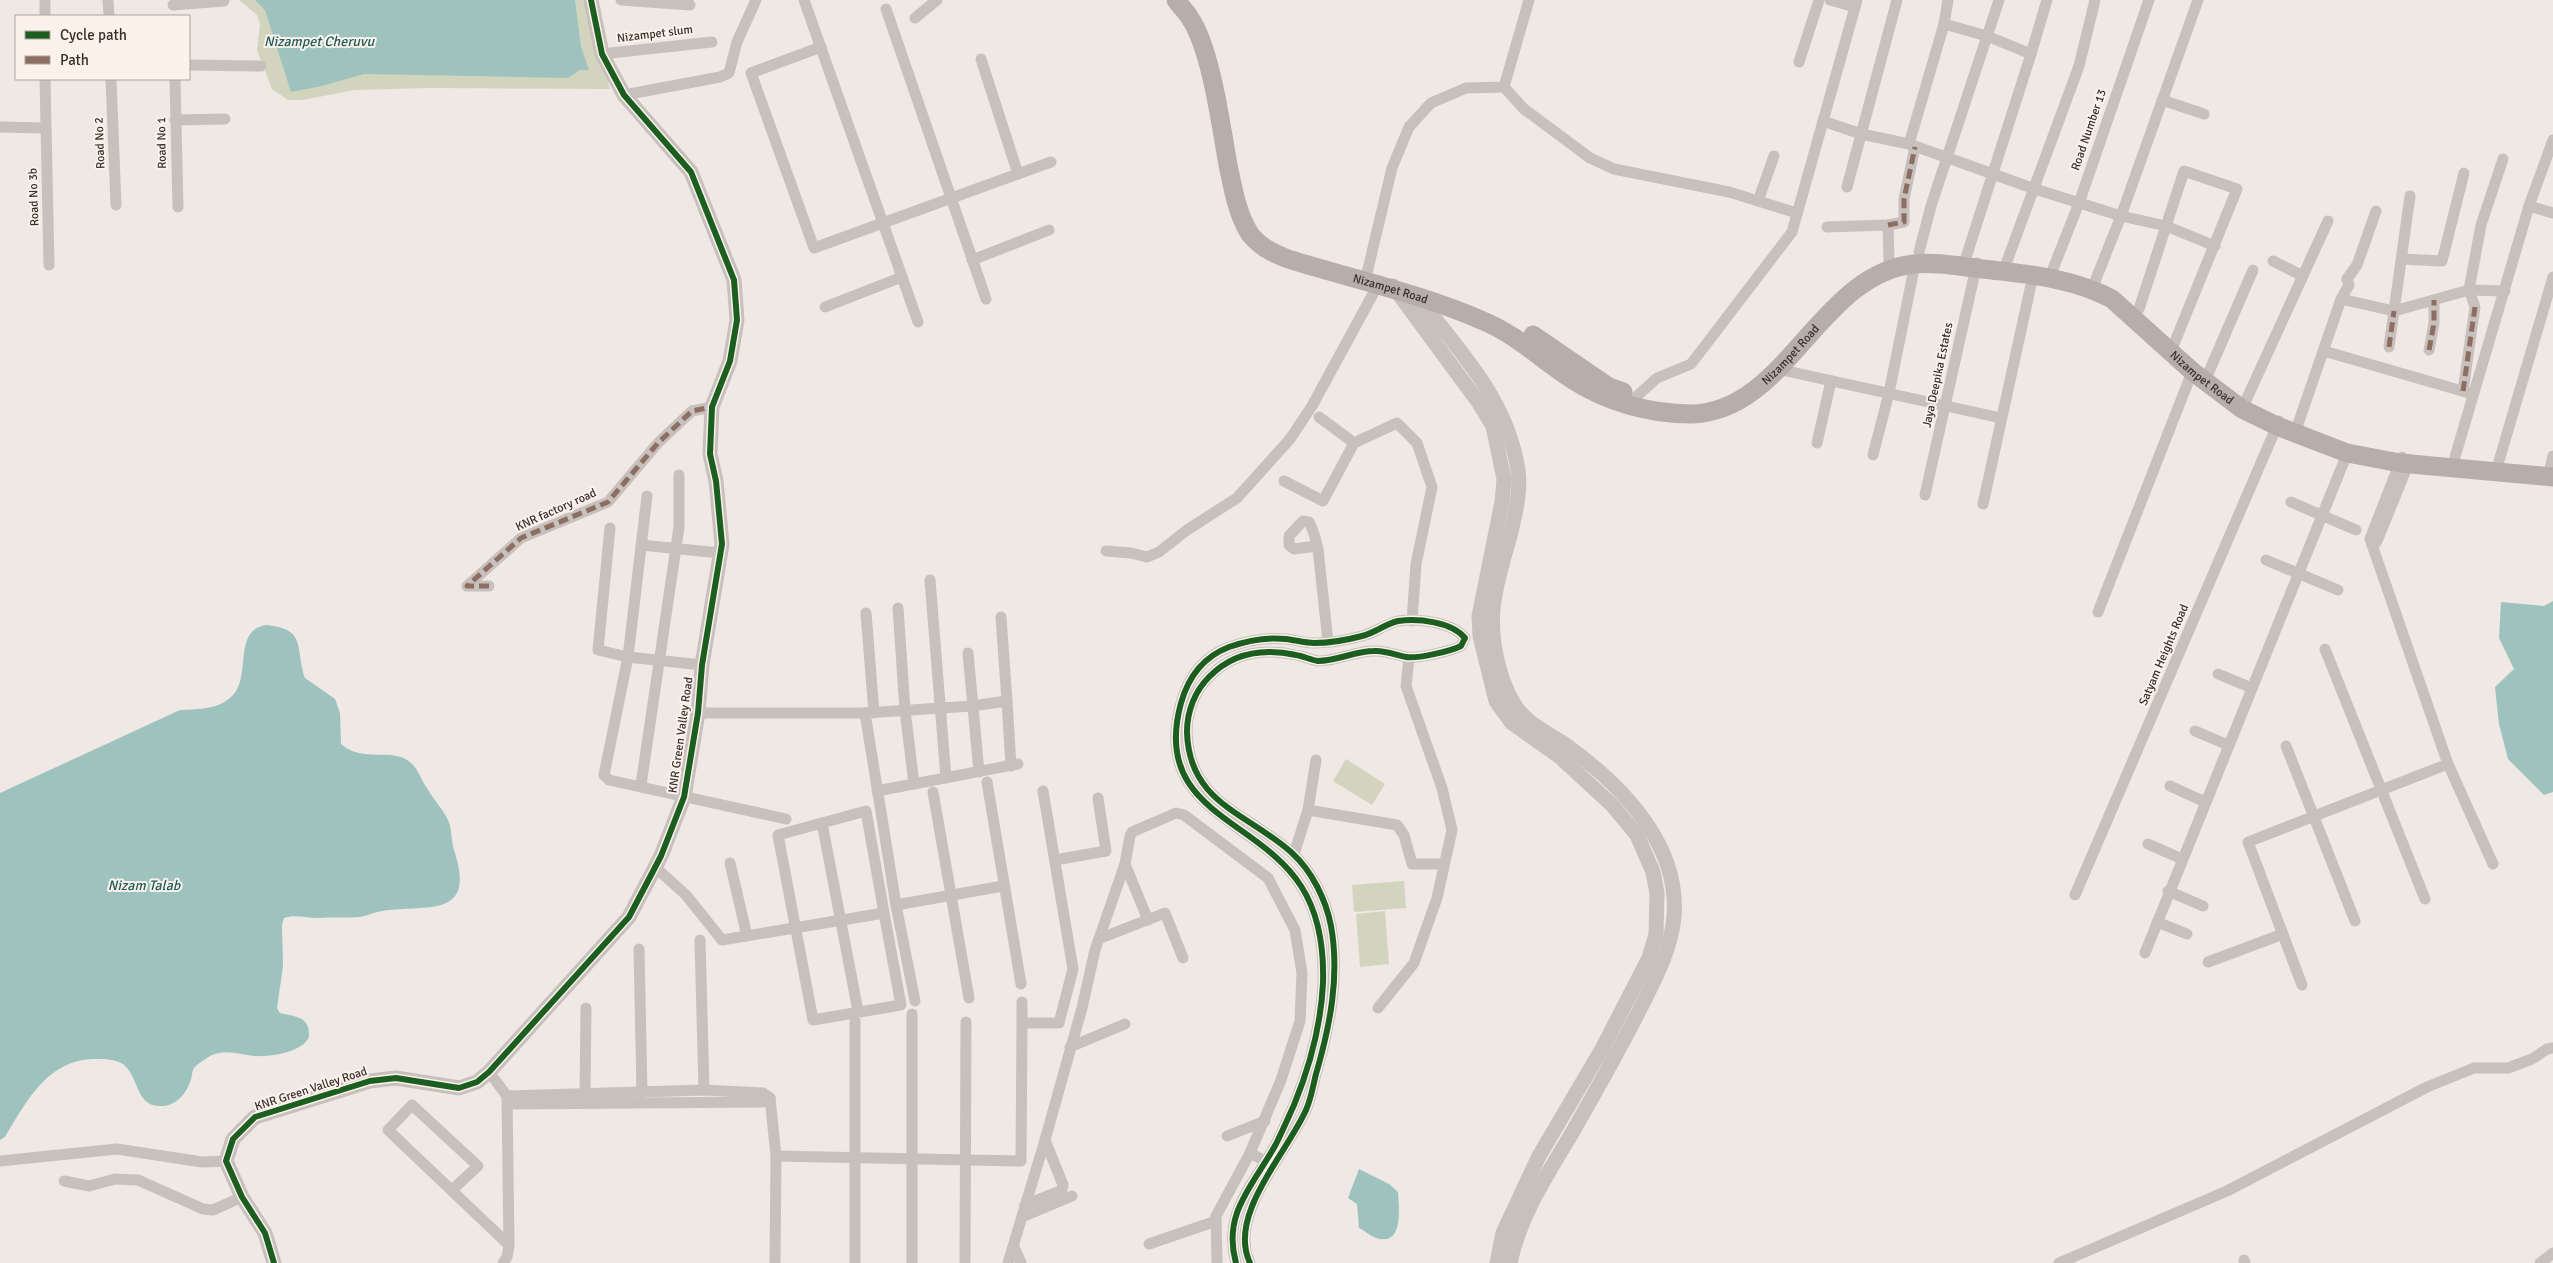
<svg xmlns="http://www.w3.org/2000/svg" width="2553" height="1263" font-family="Signika,sans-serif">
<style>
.green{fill:#d3d4bd}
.water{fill:#9ec3be}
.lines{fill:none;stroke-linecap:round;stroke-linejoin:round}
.minor{stroke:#c8c0bc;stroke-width:11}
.tertiary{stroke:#c8c0bc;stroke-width:15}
.primary{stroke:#b7aeab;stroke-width:19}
.quiet{stroke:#8d6e63;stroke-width:5;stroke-dasharray:10 5;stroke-linecap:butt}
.cycleway-casing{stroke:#fbf2ec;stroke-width:9}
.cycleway{stroke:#1b5e20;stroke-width:6}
.labels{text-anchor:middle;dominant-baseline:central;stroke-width:4;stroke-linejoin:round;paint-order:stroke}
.street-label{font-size:12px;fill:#3a2d2a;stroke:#fbf2ec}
.water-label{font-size:14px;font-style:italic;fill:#1d5e5a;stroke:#fbf2ec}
</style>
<rect width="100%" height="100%" fill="#efe8e4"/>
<g class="green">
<path d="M239,0H584L610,89L429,88L354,90L303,100H288L272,89L257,50L260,24L257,15Z"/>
<path d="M1346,759L1385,784L1372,805L1333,781Z"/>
<path d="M1404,881L1406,908L1354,912L1352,885Z"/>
<path d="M1385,911L1389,964L1360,967L1356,914Z"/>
</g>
<g class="water">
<path d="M255,0H575L581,47L589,70H580L568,78L364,74L322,86L291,92L265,10Z"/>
<path d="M2553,601V792L2544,795L2508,759L2499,724L2495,687L2514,669L2499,638L2501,602L2544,606Z"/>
<path d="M266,625C307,629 295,647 305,678L335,699L340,713L341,744C363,764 393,746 411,763C419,770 421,780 427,788C433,799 443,809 448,820C452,829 451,840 454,850C477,920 427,904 382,911C374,912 367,916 360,917C346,918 332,917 318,918C307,918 294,914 284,918L282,925L283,966L277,1008L280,1013C296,1017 310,1016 309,1037C302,1053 269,1057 254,1056C240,1054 226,1049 212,1055C208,1057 197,1064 194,1068C192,1071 192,1076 191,1079C187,1093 177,1105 163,1106C137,1108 139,1081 127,1068C121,1060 108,1059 99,1059C49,1057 28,1099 5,1137L0,1140V793L180,710C196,709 212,710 226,701C256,684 229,631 266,625Z"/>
<path d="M1359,1169L1389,1184L1398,1192C1399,1208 1404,1247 1376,1238C1370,1236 1366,1231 1359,1228L1357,1204L1348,1198Z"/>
</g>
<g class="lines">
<g class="minor">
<path d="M45,0V16"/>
<path d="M108,0L109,16"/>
<path d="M621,0L690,5"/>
<path d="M804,0L918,322"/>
<path d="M1830,0L1855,7"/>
<path d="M173,5L224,1"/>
<path d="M886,9L986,299"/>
<path d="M915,18L937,0"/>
<path d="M1944,24L1987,36L2031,54L1963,267"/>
<path d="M821,47L751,73L814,248L1051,162"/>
<path d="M602,54L712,42"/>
<path d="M2031,54L2047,0"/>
<path d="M981,59L1018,174"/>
<path d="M1799,62L1819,0"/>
<path d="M189,65L261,66"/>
<path d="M45,79L49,265"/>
<path d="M111,79L116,205"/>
<path d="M175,79L178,207"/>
<path d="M1504,87L1524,109L1590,158L1614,169L1729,192L1797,213"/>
<path d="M624,95L720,77L729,73L737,42L756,0"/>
<path d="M2162,100L2204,114"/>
<path d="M175,120L225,119"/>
<path d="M1823,121L1861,134L1909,144L2035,189L2121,216L2166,226L2215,246"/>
<path d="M0,127L45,128"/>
<path d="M1909,144L1944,24L1948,0"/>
<path d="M1847,187L1897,0"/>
<path d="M1758,201L1774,156"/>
<path d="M2529,206L2553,213"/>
<path d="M1888,225L1904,222V199L1915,147"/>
<path d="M1827,227L1888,225L1889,261"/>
<path d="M1919,252L1931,206L1999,0"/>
<path d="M2402,259L2442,261L2464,173"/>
<path d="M972,260L1049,230"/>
<path d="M2273,261L2303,276"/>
<path d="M2003,272L2079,66L2095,0"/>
<path d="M1367,273L1392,168L1409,127L1431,103L1466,88L1504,87L1529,0"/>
<path d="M2049,279L2079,203L2149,0"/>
<path d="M2092,289L2121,216L2198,0"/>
<path d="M2341,299L2349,285L2347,279L2357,265L2376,211"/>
<path d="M825,307L902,277"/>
<path d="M2139,309L2184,171L2237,189L2174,344"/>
<path d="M2389,347L2410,196"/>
<path d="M2429,350L2434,323V300"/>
<path d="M2324,351L2469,393"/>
<path d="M1778,369L2001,418"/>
<path d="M2205,381L2253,270"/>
<path d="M2463,391L2475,307L2469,290L2481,225L2503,159"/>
<path d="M1637,396L1657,378L1691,364L1792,232L1857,0"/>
<path d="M2242,409L2328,221"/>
<path d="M1319,417L1354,443"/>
<path d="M2295,433L2341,299L2394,311L2469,290L2505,291"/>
<path d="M1817,443L1831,381"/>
<path d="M1873,455L1889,393L1915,264"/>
<path d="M2402,457L2370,539L2448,764L2493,864"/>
<path d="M2455,457L2529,206L2553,140"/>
<path d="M2499,461L2553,277"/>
<path d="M2550,468L2553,456"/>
<path d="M1284,481L1323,501L1354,443L1397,423L1417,443L1432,487L1416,564L1412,621"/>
<path d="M1925,495L1977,263"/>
<path d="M2291,502L2356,530"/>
<path d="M1983,504L2034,271"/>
<path d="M610,528L598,650L628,657L647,496"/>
<path d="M641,545L720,553"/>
<path d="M1317,546L1294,549L1289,545V536L1303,521L1309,522C1314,531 1316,540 1318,549L1328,642"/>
<path d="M2373,546L2377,541L2410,460"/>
<path d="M1106,551L1131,553L1147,557L1159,552L1187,530L1237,498L1290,439L1312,406L1380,281"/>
<path d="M2266,560L2338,590"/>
<path d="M930,580L946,778"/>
<path d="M489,586H467L521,538L608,502L658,443L692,411L712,407"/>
<path d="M898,608L905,710L914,784"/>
<path d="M2098,612L2194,367"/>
<path d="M866,613L874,713"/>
<path d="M2325,649L2425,899"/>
<path d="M968,653L979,772"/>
<path d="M702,665L628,657L604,775L609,780L786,819"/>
<path d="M2218,674L2252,688"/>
<path d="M1007,701L1011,766"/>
<path d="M698,713H865L896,905L915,1001"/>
<path d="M865,713L972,706L1007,701L1001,617"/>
<path d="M2195,731L2228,745"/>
<path d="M2286,746L2355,921"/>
<path d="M987,782L1021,984"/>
<path d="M641,785L679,527V475"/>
<path d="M2170,786L2205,802"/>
<path d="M877,791L1018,764"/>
<path d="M933,792L969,998"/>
<path d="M1308,810L1397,825L1404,835L1412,864H1444"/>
<path d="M822,823L858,1011"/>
<path d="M2148,844L2182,859"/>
<path d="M1294,854L1308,810L1316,760"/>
<path d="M1055,860L1106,851L1098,798"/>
<path d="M730,863L747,936"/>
<path d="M1125,864L1148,920"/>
<path d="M655,867L686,895L722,940C776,931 830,922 884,913L901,1005L813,1020L778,835L866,811L884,913"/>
<path d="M2168,891L2203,906"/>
<path d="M2075,895L2279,421"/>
<path d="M896,905L1003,886"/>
<path d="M2157,922L2187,934"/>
<path d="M1101,938L1165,913L1183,958"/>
<path d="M700,940L704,1090"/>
<path d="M639,949L642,1093"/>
<path d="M2145,953L2349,449"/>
<path d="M2208,962L2283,934"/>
<path d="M2302,985L2248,842L2448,764"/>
<path d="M1022,1002V1023H1059L1073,969L1043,791"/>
<path d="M1378,1008L1414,963L1437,898L1452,830L1442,788L1406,686L1409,658"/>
<path d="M855,1021V1263"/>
<path d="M1070,1047L1125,1024"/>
<path d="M489,1072L507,1096L509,1246L507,1257L503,1263"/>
<path d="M585,1095L586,1008"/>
<path d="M507,1096L704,1090L763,1093L770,1098"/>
<path d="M770,1098L776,1156L775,1263"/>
<path d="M508,1104L763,1102L770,1098"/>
<path d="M1227,1136L1265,1121"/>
<path d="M776,1156L1021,1161L1022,1023"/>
<path d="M0,1161L117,1149L202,1162L226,1161"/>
<path d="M64,1181L89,1186L115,1179L138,1180L203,1209L213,1210L242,1197"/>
<path d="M452,1190L478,1166L412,1105L388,1130L509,1245"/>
<path d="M1025,1205L1062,1190L1063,1185L1045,1140"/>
<path d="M1022,1217L1072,1196"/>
<path d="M1149,1244L1216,1221"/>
<path d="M1014,1247L1021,1263"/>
<path d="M2244,1260L2245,1263"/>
<path d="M912,1263V1014"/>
<path d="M965,1263L966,1022"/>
<path d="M1008,1263L1045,1140L1082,1008L1095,950L1125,864L1130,836L1132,832L1176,813L1184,815L1268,878L1295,930L1302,973L1300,1021L1281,1080L1250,1153L1265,1161"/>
<path d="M1217,1263L1216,1216L1250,1153"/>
<path d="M1236,1263C1222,1213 1253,1186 1276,1144C1282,1132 1288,1118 1294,1105C1310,1066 1321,1025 1323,983C1324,950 1319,914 1301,886C1258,818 1151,812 1181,703C1188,678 1203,657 1229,647C1246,641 1268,637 1286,639C1295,640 1305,643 1314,643C1330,643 1347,640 1362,636C1375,633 1385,624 1398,621C1418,618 1452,622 1465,638L1461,646C1451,651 1417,659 1406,657C1396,655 1384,650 1374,651C1355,651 1337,661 1318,661C1311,660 1303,656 1296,655C1264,648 1233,652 1209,677C1195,691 1187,711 1187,732C1189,804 1248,813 1292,853C1312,871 1326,900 1331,926C1340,976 1330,1026 1316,1074C1313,1086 1311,1099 1306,1110C1287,1153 1227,1215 1250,1263"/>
<path d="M2059,1263L2227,1191L2427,1087L2474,1068H2508L2532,1059L2547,1049L2553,1048"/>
<path d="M2540,1263L2553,1253"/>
</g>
<g class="tertiary">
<path d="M1393,286L1479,403L1493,426L1504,479L1502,502L1479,616L1480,636L1496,701L1512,723L1560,757L1612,805L1637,835L1653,872L1657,893L1656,934L1649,958L1602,1049L1539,1156L1503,1233L1497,1263"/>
<path d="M1415,294C1458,349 1507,398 1518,470C1521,492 1515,515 1510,536C1504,557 1497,579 1494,601C1489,633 1497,676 1514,704C1525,723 1548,733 1566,745C1621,785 1680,843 1674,917C1671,949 1656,977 1642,1005C1620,1049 1596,1091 1572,1133C1547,1175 1520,1215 1510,1263"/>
<path d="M274,1263L265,1233L242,1197L226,1161L233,1139L255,1117L370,1081L396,1078L459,1088L477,1082L489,1072L629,917L661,856L684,797L698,713L702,665L722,544L716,481L710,454L712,407L730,361L737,320L734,280L691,172L624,95L602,54L591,0"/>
</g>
<g class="primary">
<path id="s1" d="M1176,0C1180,6 1186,11 1190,18C1211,49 1221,126 1228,165C1233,188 1237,214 1250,234C1260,247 1273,253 1288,259C1352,279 1419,293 1481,320C1516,334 1542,360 1573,380C1607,402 1650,414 1691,414C1787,412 1819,274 1914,264C1939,261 1967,268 1992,270C2033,275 2075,279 2112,299L2193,372L2242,409L2277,426L2347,453L2400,463L2553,477"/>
<path d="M1533,335L1609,387L1623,392"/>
</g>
<g class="quiet">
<path d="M1888,225L1904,222V199L1915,147"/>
<path d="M2389,347L2394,311"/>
<path d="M2429,350L2434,323V300"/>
<path d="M2463,391L2475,307"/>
<path d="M489,586H467L521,538L608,502L658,443L692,411L712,407"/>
</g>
<defs>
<g id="cycleway">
<path d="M274,1263L265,1233L242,1197L226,1161L233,1139L255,1117L370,1081L396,1078L459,1088L477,1082L489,1072L629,917L661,856L684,797L698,713L702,665L722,544L716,481L710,454L712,407L730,361L737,320L734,280L691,172L624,95L602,54L591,0"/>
<path d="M1236,1263C1222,1213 1253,1186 1276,1144C1282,1132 1288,1118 1294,1105C1310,1066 1321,1025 1323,983C1324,950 1319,914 1301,886C1258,818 1151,812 1181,703C1188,678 1203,657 1229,647C1246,641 1268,637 1286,639C1295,640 1305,643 1314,643C1330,643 1347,640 1362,636C1375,633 1385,624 1398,621C1418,618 1452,622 1465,638L1461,646C1451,651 1417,659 1406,657C1396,655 1384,650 1374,651C1355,651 1337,661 1318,661C1311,660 1303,656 1296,655C1264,648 1233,652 1209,677C1195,691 1187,711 1187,732C1189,804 1248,813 1292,853C1312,871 1326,900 1331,926C1340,976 1330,1026 1316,1074C1313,1086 1311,1099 1306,1110C1287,1153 1227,1215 1250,1263"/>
</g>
</defs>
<use href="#cycleway" class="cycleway-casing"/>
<use href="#cycleway" class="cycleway"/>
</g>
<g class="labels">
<g class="street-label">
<text transform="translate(655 34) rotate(-7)">Nizampet slum</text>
<text transform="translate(2089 130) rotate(-71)">Road Number 13</text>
<text transform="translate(100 143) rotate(-92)">Road No 2</text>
<text transform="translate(162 143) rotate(-91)">Road No 1</text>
<text transform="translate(34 197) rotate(-92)">Road No 3b</text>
<text stroke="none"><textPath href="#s1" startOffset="401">Nizampet Road</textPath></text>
<text stroke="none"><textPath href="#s1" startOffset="851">Nizampet Road</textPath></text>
<text transform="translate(1938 375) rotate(-78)">Jaya Deepika Estates</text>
<text stroke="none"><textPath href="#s1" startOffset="1330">Nizampet Road</textPath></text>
<text transform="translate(556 510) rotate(-24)">KNR factory road</text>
<text transform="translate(2164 655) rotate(-67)">Satyam Heights Road</text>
<text transform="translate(681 735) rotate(-82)">KNR Green Valley Road</text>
<text transform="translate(311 1089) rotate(-18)">KNR Green Valley Road</text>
</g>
<g class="water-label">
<text x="319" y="41">Nizampet Cheruvu</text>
<text x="144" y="885">Nizam Talab</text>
</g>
</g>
<rect x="15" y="15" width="175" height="65" fill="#fbf2ec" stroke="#aea39e"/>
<rect x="25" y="31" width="25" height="8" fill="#1b5e20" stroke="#aea39e"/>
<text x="60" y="40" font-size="15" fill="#3a2d2a">Cycle path</text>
<rect x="25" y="56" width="25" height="8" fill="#8d6e63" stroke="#aea39e"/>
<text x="60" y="65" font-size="15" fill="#3a2d2a">Path</text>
</svg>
